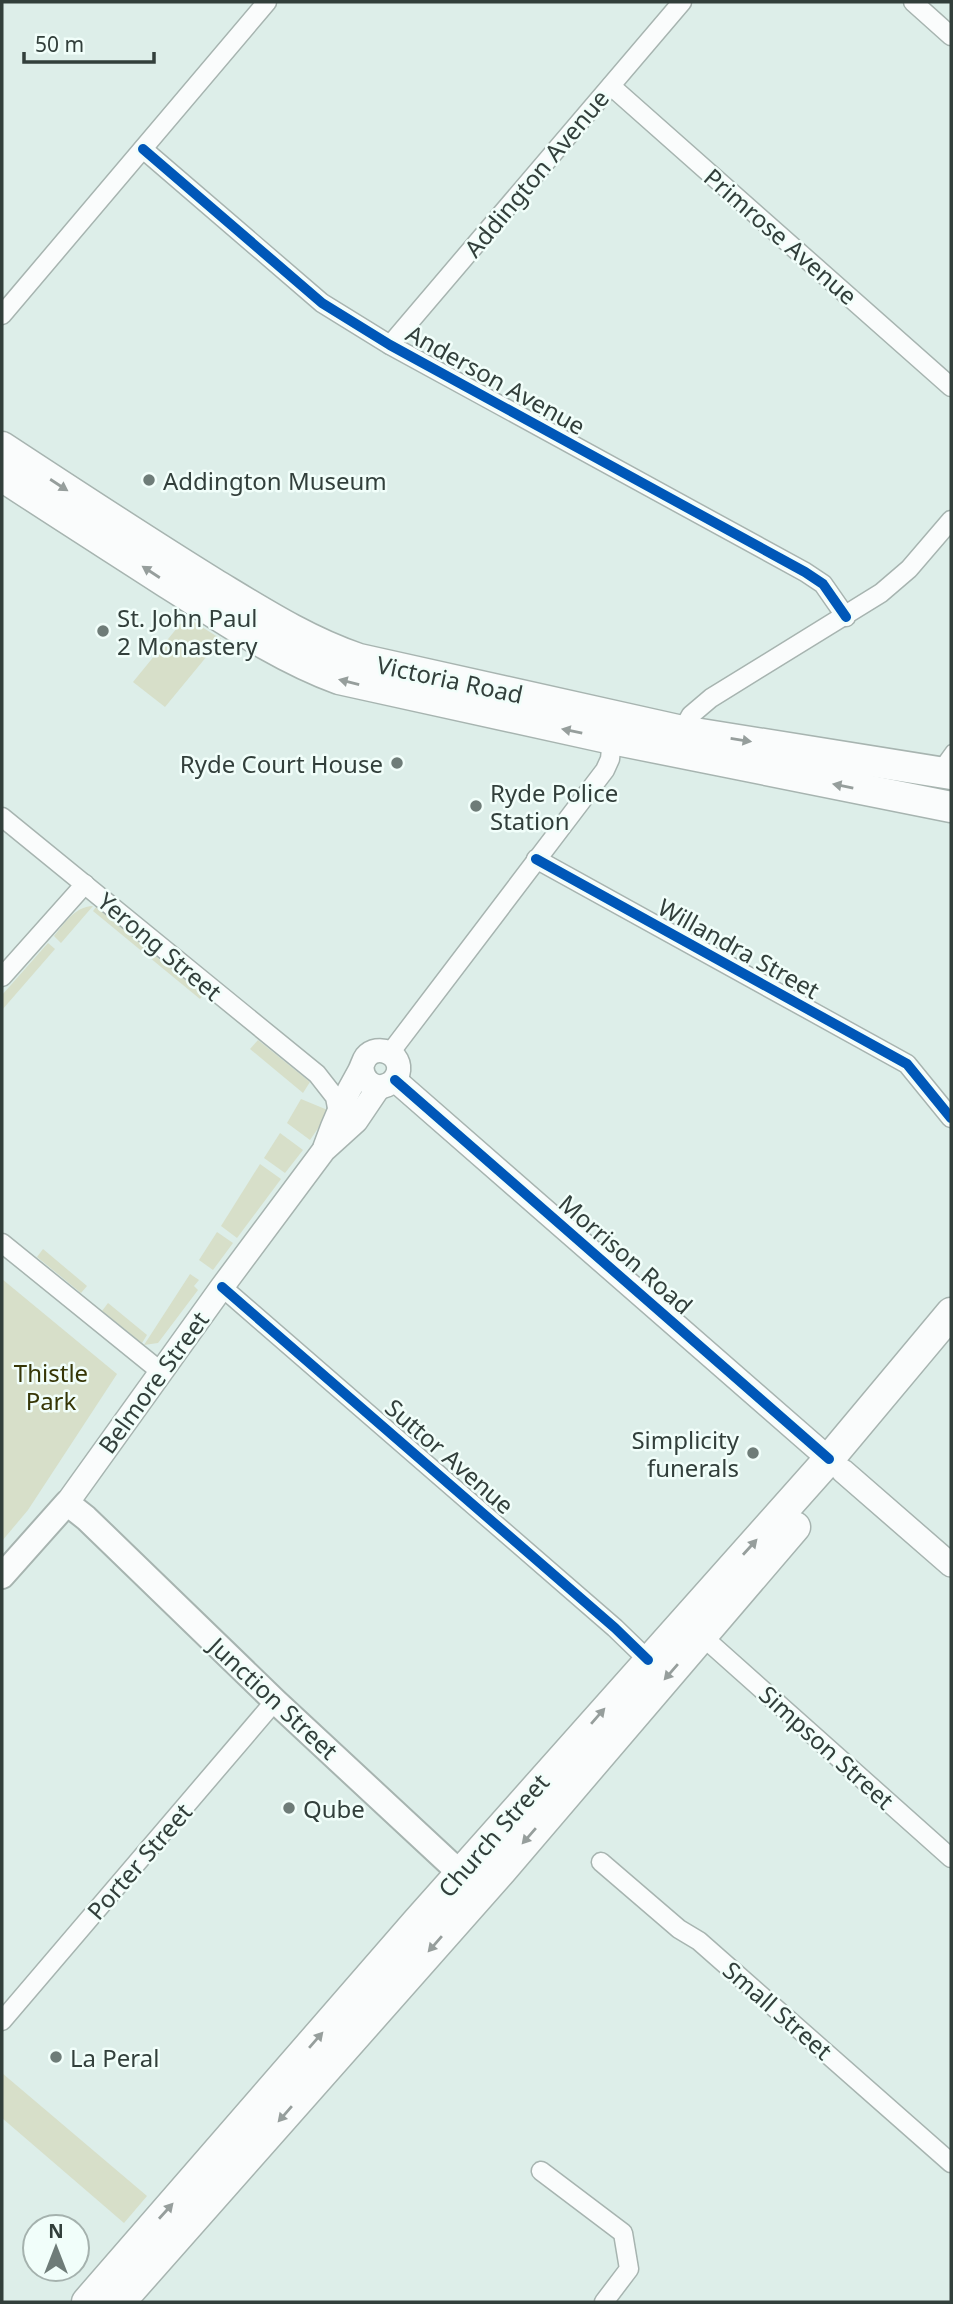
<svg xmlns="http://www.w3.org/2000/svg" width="953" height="2304" font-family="'Noto Sans',sans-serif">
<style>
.green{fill:#d7dfc9}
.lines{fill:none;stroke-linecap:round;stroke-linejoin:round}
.service-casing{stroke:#a7b4b0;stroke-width:12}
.minor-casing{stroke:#a7b4b0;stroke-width:21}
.tertiary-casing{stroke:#a7b4b0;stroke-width:26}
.secondary-casing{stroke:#a7b4b0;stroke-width:28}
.trunk-casing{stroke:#a7b4b0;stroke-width:33}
.service{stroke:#fafcfc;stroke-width:9}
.minor{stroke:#fafcfc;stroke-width:18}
.tertiary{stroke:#fafcfc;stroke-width:23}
.secondary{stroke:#fafcfc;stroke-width:24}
.trunk{stroke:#fafcfc;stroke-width:30}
.cycleway-casing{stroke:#f1fefa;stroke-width:15}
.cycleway{stroke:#0057b8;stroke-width:10}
.oneway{fill:#969e9c}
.poi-dot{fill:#6e7c78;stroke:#f1fefa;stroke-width:2.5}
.labels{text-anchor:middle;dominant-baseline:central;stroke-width:5;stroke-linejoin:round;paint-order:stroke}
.street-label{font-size:24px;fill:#323f3b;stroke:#f1fefa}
.poi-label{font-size:24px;fill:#323f3b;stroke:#f1fefa;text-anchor:start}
.park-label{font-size:24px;fill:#363606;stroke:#f1fefa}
</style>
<rect width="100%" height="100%" fill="#ddeee9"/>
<g class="green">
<path d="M186,617L221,639L165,707L133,682Z"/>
<path d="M93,906L61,943L54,936C65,923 74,907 93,906Z"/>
<path d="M96,907L203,995L200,999L93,911Z"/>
<path d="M48,943L55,949L2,1010V995Z"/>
<path d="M258,1040L310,1082L303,1093L250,1049Z"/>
<path d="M301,1099L330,1111L310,1140L287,1123Z"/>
<path d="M280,1133L303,1150L285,1173L264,1158Z"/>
<path d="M260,1164L281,1179L237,1238L221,1226Z"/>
<path d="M217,1232L233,1243L213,1270L199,1260Z"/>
<path d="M43,1249L87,1286L81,1293L37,1257Z"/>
<path d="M190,1274L199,1280L194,1286L198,1290L158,1343L144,1345Z"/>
<path d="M2,1279L117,1374L28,1510L2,1541Z"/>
<path d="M108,1303L147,1335L142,1343L102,1311Z"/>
<path d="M2,2073L147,2196L124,2223L2,2118Z"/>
</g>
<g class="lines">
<defs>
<path id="service" d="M938,768L951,750"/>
<g id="minor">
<path d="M913,2L951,36"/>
<path d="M611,86L951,387"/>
<path d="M143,149L322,303L390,345L805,572L823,584L846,617"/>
<path d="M2,315L267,2"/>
<path d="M390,345L682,2"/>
<path d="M682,731L691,715L711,698L881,593L909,569L951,520"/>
<path d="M2,817L317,1074L335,1097L338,1113"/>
<path d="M536,859L907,1064L951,1118"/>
<path d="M2,977L85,884"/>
<path d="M390,1053L605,770L610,759L612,739"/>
<path d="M2,1243L160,1371"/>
<path d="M222,1287L615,1628L648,1660"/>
<path d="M702,1636L951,1858"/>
<path d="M601,1862L679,1929L699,1941L951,2163"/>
<path d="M2,2021L275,1701"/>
<path d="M541,2171L623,2233L629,2269L604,2302"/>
</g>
<g id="tertiary">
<path d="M395,1080L829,1459"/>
<path d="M325,1147C334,1121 345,1096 359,1072C362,1067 363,1061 366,1057C378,1043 403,1054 398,1073C396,1078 393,1083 387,1085C374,1091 362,1080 362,1067"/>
<path d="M843,1471L951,1565"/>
<path d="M67,1503L222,1287L324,1150L356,1121L379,1087"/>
</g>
<path id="secondary" d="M2,1576L67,1503L86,1518L275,1701L460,1873"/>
<g id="trunk">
<path d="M2,447C72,493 142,539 213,583C261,612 306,641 359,659L682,731L951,774"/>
<path d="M2,476C58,513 115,549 172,586C226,620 279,657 339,679L612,739L951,807"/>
<path d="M87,2302L417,1922L829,1459L951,1313"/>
<path d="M120,2302L501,1871L795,1527"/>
</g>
</defs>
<use href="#service" class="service-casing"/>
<use href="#minor" class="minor-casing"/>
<use href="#tertiary" class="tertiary-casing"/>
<use href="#secondary" class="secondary-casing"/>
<use href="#trunk" class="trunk-casing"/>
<use href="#service" class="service"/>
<use href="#minor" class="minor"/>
<use href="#tertiary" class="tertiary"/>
<use href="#secondary" class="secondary"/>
<use href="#trunk" class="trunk"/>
<defs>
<g id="cycleway">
<path d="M143,149L322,303L390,345L805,572L823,584L846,617"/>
<path d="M536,859L907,1064L951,1118"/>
<path d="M395,1080L829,1459"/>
<path d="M222,1287L615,1628L648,1660"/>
</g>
</defs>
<use href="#cycleway" class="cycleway-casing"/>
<use href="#cycleway" class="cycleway"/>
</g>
<defs><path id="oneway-solid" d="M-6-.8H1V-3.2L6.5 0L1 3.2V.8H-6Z" transform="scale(1.75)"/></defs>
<g class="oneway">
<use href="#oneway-solid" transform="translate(59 485) rotate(33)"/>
<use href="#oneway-solid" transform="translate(151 572) rotate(-147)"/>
<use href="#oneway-solid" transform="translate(349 682) rotate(-166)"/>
<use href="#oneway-solid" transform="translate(572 731) rotate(-168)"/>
<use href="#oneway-solid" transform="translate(741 740) rotate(9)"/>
<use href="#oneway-solid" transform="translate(843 786) rotate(-169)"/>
<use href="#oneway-solid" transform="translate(750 1547) rotate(-48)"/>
<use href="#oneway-solid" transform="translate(671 1672) rotate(131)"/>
<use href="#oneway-solid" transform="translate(598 1716) rotate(-49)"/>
<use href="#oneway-solid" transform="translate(529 1836) rotate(131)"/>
<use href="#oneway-solid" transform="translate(435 1944) rotate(131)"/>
<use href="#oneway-solid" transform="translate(316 2040) rotate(-49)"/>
<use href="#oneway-solid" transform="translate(285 2114) rotate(131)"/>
<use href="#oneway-solid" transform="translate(166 2211) rotate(-48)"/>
</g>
<g class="poi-dot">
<circle cx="149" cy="480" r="7"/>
<circle cx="103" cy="631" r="7"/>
<circle cx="397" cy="763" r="7"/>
<circle cx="476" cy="806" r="7"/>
<circle cx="753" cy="1453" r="7"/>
<circle cx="289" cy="1808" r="7"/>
<circle cx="56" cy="2057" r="7"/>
</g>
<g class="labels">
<g class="street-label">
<text transform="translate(536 173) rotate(-50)">Addington Avenue</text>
<text transform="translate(781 236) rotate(41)">Primrose Avenue</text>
<text transform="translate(496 379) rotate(29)">Anderson Avenue</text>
<text transform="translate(450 679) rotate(12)">Victoria Road</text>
<text transform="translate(160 946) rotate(40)">Yerong Street</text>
<text transform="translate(739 948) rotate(29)">Willandra Street</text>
<text transform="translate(626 1254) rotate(41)">Morrison Road</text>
<text transform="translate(153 1382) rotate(-54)">Belmore Street</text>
<text transform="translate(450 1456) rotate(41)">Suttor Avenue</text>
<text transform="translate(274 1698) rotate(43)">Junction Street</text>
<text transform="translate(827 1747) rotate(42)">Simpson Street</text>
<text transform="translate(493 1835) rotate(-49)">Church Street</text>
<text transform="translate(139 1861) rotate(-49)">Porter Street</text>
<text transform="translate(778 2010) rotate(41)">Small Street</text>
</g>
<g class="poi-label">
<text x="163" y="480">Addington Museum</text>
<text x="117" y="617">St. John Paul<tspan x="117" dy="28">2 Monastery</tspan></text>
<text x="383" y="763" text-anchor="end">Ryde Court House</text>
<text x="490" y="792">Ryde Police<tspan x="490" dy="28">Station</tspan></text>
<text x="739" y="1439" text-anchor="end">Simplicity<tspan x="739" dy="28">funerals</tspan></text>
<text x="303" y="1808">Qube</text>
<text x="70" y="2057">La Peral</text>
</g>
<g class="park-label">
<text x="51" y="1372">Thistle<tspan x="51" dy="28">Park</tspan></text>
</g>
</g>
<rect width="953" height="2304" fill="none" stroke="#323f3b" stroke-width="7"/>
<g transform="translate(56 2248)"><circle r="33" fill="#f1fefa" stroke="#a5b2ae" stroke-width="2"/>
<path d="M0-5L12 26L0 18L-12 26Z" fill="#6e7c78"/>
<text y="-10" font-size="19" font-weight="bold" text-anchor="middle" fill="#323f3b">N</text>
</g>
<path d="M24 52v10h130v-10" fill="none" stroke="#323f3b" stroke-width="3.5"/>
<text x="35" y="52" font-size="21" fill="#323f3b" stroke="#f1fefa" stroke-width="5" paint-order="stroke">50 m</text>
</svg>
